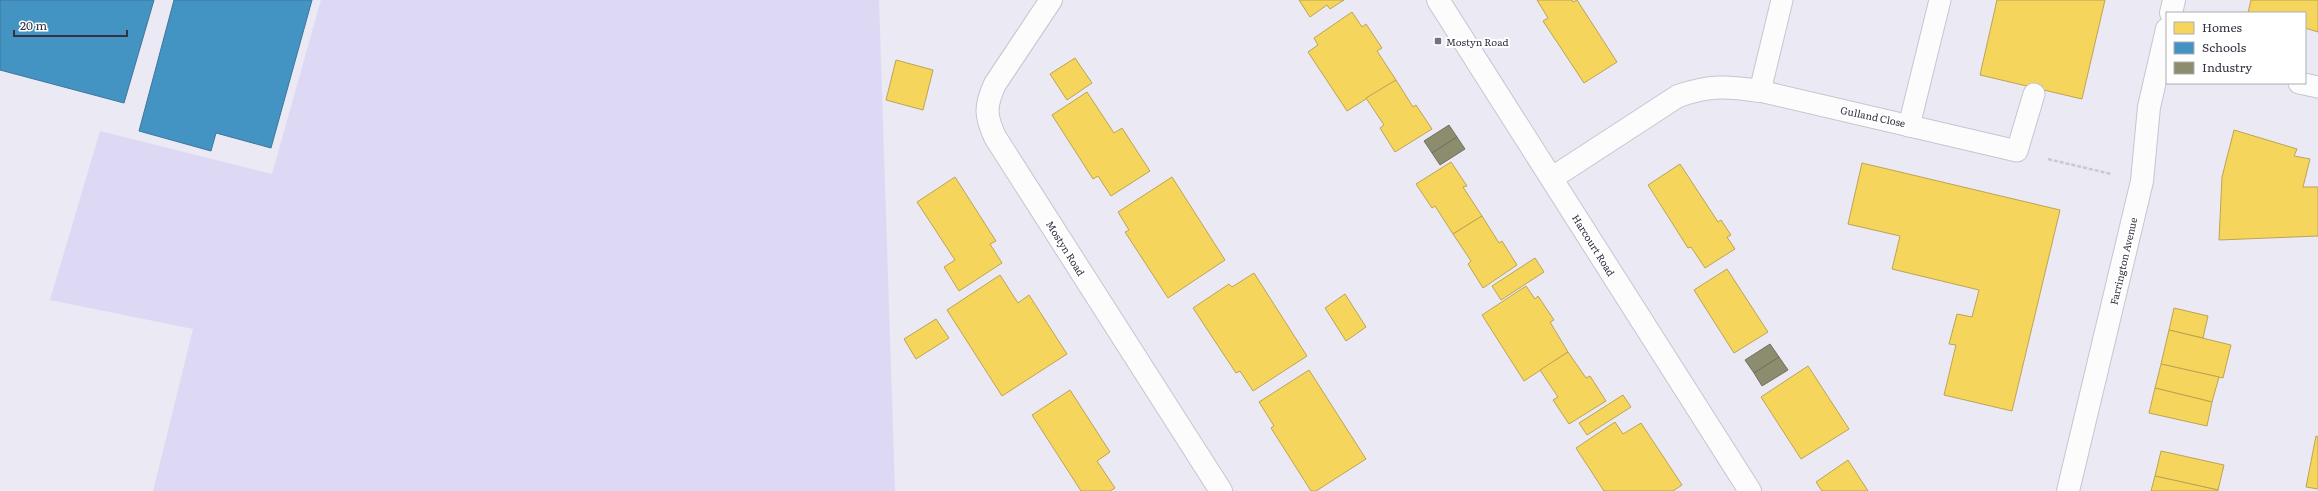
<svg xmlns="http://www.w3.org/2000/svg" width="2318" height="491" font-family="Literata,serif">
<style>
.green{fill:#ddd9f4}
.homes{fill:#f6d55c;stroke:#bca454}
.schools{fill:#4393c3;stroke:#3e769c}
.industry{fill:#8c8c6e;stroke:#727160}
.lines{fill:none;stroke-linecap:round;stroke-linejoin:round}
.lane-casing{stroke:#c6c5d1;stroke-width:23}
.street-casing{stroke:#c6c5d1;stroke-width:24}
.secondary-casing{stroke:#c6c5d1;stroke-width:24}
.path{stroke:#cac9ce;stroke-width:2.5;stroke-dasharray:4 2;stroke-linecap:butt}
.lane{stroke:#fcfcfd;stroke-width:21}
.street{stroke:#fcfcfd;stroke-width:22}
.secondary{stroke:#fcfcfd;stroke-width:22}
.poi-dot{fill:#74727f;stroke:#fff;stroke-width:1.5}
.labels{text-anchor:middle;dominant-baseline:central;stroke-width:4;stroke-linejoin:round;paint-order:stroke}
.poi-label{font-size:10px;fill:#343240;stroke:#fff;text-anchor:start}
.street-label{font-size:10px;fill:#343240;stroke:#fff}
</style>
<rect width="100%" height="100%" fill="#eae9f4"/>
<path class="green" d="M321,0H879L895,491H153L193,329L50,300L100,131L272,174Z"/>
<g class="homes">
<path d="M1299,0H1344L1330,9L1327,5L1310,17Z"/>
<path d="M1537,0H1572L1573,2L1577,0L1617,62L1584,83L1543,21L1548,18Z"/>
<path d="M1997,0H2105L2082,99L1980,75Z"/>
<path d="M2251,0H2318V32L2305,28V13H2248Z"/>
<path d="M1352,12L1362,27L1366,24L1382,48L1377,51L1396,80L1347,111L1308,52L1318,45L1314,38Z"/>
<path d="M1075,58L1092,83L1067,100L1050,74Z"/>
<path d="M896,60L933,70L923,110L886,100Z"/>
<path d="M1396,80L1413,107L1416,105L1432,129L1395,152L1380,128L1384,125L1366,98Z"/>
<path d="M1087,92L1114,133L1122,128L1150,171L1111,196L1098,176L1093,179L1052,115Z"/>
<path d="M2234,130L2297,149L2294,156L2310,159L2303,187H2318V236L2219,240L2222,177Z"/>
<path d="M1451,162L1467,186L1463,187L1482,216L1453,234L1435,206L1432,208L1416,184Z"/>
<path d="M1862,163L2060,210L2012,411L1944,395L1956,345L1949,344L1957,314L1972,317L1979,290L1892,269L1900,236L1848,224Z"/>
<path d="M1680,164L1718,222L1721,220L1731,235L1727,237L1735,249L1705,268L1691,247L1688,248L1648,185Z"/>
<path d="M955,177L996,241L990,244L1002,263L959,291L944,267L955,260L917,202Z"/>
<path d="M1172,177L1225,260L1168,298L1125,232L1129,230L1118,212Z"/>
<path d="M1482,216L1499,243L1502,241L1517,265L1483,288L1468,264L1471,261L1453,234Z"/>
<path d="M1535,258L1544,272L1501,300L1492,286Z"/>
<path d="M1727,269L1768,332L1734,353L1694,290Z"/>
<path d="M1254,273L1307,356L1253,391L1240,371L1236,373L1193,308L1229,284L1232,287Z"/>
<path d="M1000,275L1018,303L1029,295L1067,354L1002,396L947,310Z"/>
<path d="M1526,286L1535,299L1538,296L1554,320L1550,322L1568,352L1524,381L1482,315Z"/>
<path d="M1345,294L1366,327L1346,341L1325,308Z"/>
<path d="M2174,308L2208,316L2203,338L2169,330Z"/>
<path d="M936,319L949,338L916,359L904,339Z"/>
<path d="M2169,330L2231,345L2223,378L2161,364Z"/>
<path d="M1568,352L1586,378L1590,376L1606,401L1569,424L1553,400L1558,397L1540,370Z"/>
<path d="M2161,364L2219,377L2212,402L2155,388Z"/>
<path d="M1808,366L1849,429L1801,459L1761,397Z"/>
<path d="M1309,370L1366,459L1316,491H1311L1271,428L1274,426L1259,402Z"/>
<path d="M2155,388L2212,402L2207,426L2149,413Z"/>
<path d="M1070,390L1110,452L1097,461L1115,488L1110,491H1081L1032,415Z"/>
<path d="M1623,395L1631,407L1587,435L1579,423Z"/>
<path d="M1615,422L1623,434L1641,423L1682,485L1673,491H1604L1576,448Z"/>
<path d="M2316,436L2318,437V489L2306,487Z"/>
<path d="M2161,451L2224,465L2218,490L2155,476Z"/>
<path d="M1848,460L1868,491H1822L1816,482Z"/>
<path d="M2155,476L2218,490V491H2151Z"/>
</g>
<g class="schools">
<path d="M0,0H154L124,103L0,70Z"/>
<path d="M174,0H312L271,148L216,133L211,151L139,131Z"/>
</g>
<g class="industry">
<path d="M1449,125L1457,137L1432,153L1424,141Z"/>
<path d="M1457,137L1465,149L1440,165L1432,153Z"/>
<path d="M1770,344L1779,357L1754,373L1745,360Z"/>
<path d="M1779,357L1788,370L1762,386L1754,373Z"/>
</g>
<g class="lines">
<defs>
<g id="lane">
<path d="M1782,0L1760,91L2017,151L2034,94"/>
<path d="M2299,83L2318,87"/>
<path d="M1909,126L1940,0"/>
</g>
<g id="street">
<path d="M1051,0L995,84C985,106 985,115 995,137L1221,491"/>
<path d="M2171,13L2174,0"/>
<path d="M1552,178L1678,96C1710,85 1727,86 1760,91"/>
<path d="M2068,491L2142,181L2149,107L2167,29"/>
</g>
<path id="secondary" d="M1438,0L1750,491"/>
</defs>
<use href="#lane" class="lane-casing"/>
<use href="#street" class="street-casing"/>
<use href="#secondary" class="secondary-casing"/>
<path class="path" d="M2048,159L2111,174"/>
<use href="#lane" class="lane"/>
<use href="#street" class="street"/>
<use href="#secondary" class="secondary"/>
</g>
<rect class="poi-dot" x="1434" y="37" width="8" height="8" rx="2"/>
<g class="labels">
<g class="poi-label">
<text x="1446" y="41">Mostyn Road</text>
</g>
<g class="street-label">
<text transform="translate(1873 116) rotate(12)">Gulland Close</text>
<text transform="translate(1594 245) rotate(58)">Harcourt Road</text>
<text transform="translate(1066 248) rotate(58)">Mostyn Road</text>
<text transform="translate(2123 261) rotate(-77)">Farrington Avenue</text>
</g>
</g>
<rect x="2166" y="12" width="140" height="72" fill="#ffffff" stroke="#aeadb3"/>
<rect x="2174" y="22" width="20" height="12" fill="#f6d55c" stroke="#aeadb3"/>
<text x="2202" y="32" font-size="12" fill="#343240">Homes</text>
<rect x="2174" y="42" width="20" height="12" fill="#4393c3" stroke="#aeadb3"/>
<text x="2202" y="52" font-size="12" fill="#343240">Schools</text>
<rect x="2174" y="62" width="20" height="12" fill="#8c8c6e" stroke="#aeadb3"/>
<text x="2202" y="72" font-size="12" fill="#343240">Industry</text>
<path d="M14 30v6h113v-6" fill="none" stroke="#343240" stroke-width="2"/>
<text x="20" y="30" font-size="12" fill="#343240" stroke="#ffffff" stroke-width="3" paint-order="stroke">20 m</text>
</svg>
